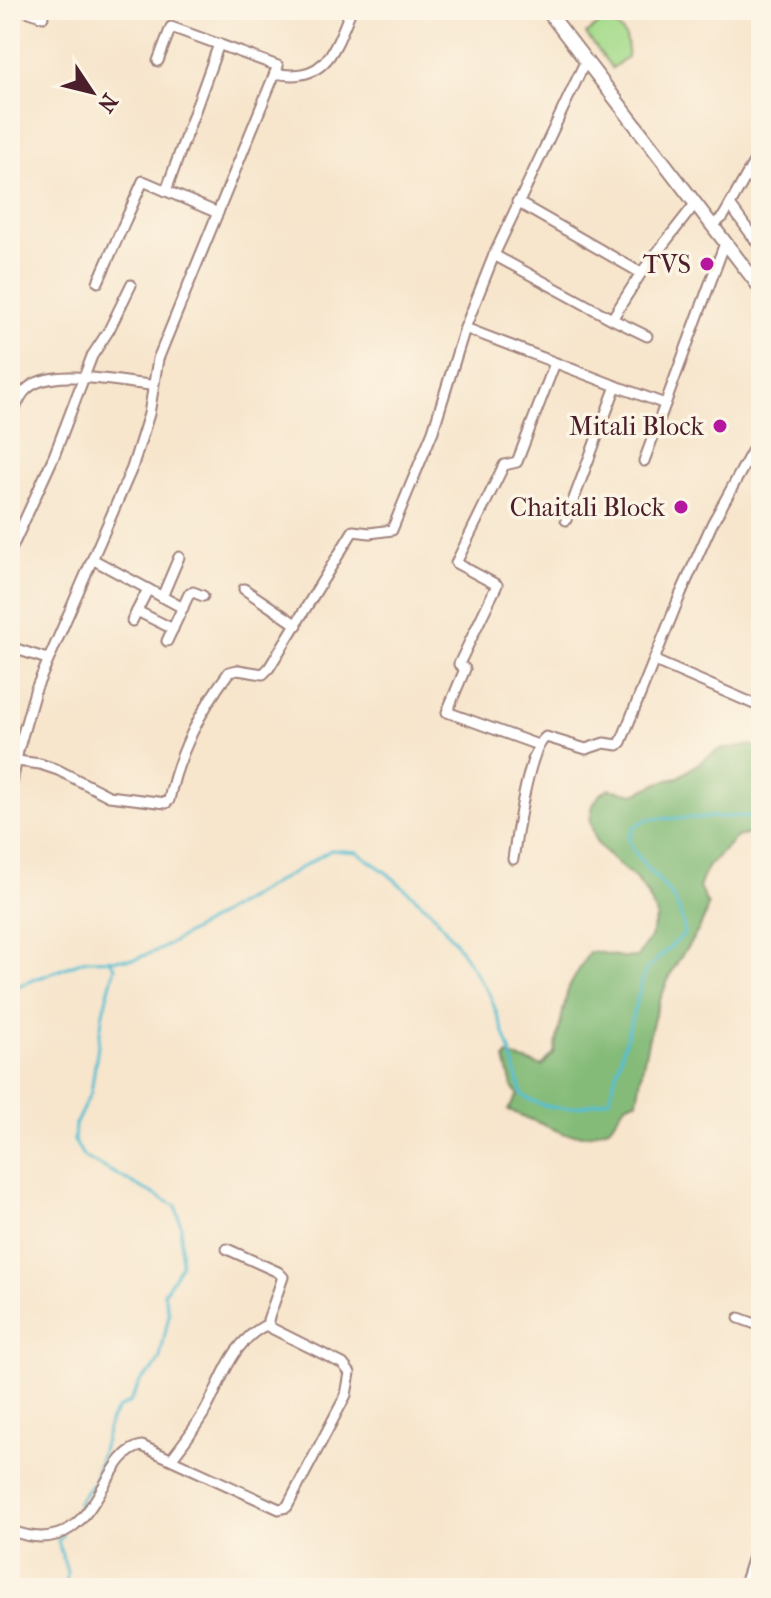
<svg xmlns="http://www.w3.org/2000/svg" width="771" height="1598" font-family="'IM FELL French Canon',serif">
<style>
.green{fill:#a6db8c;stroke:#787d5c;stroke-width:2}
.forest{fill:#84bb78;stroke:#676d52;stroke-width:2}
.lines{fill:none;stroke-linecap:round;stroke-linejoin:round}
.stream{stroke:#55bed2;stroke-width:3}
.street-casing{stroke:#a0827c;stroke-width:13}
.secondary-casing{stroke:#a0827c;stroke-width:16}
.street{stroke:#fff;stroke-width:9}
.secondary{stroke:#fff;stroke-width:12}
.poi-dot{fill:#b5179e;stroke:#fcf5e5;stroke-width:3}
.labels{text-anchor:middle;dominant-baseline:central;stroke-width:7;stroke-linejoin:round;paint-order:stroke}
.poi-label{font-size:26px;fill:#4a1f2b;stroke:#fcf5e5;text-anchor:end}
</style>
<rect width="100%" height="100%" fill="#fcf5e5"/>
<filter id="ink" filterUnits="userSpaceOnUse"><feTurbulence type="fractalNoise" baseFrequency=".0125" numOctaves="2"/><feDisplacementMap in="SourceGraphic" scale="16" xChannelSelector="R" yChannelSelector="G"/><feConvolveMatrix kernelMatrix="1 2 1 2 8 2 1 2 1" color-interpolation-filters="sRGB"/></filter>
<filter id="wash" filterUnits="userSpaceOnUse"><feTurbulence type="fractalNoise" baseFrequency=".006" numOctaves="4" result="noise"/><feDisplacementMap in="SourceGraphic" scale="32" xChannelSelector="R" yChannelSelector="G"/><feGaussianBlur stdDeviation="1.8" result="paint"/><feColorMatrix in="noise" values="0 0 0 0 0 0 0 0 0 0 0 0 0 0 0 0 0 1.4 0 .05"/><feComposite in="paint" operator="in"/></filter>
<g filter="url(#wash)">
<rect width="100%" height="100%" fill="#f7e5cc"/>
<path class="green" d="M606,22C624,27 630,39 627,57L612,68L586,34L601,23Z"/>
<path class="forest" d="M752,745L761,750V840L758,832L737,837L707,867L699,888L708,905C701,935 686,944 673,970C652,1010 644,1057 637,1101L627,1103L609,1128L588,1135L565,1134L508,1110L518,1095L512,1086L505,1059L507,1055L542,1066L554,1053L568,989L589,952C608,951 615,960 637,957L650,938L657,916L648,895L637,880L612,859L596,842L590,821L593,805L600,794L609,789L635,794L661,782L677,778L718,750Z"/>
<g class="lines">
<g class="stream">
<path d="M10,989L86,960L135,959L161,949L331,850L357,852L387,873L432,912L455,942L490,995L509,1047L522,1095C549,1114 579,1109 609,1099L645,971L684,934C681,886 647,879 628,840L634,827L648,819L761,816"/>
<path d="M80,1516L78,1502L94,1482L110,1420L118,1409L130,1402L141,1380L153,1370L160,1358L169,1314L164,1293L181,1265V1226L176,1206L84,1157L74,1141L75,1125L91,1092L103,1012L115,967L110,961"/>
<path d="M63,1535L58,1541L67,1572L66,1588"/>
</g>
</g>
</g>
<g filter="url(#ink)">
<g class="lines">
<defs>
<g id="street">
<path d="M24,10L43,17"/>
<path d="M158,61L171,27L278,66L275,73"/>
<path d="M761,149L730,205L761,248"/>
<path d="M166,191L219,44"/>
<path d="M517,202L641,273"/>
<path d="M712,226L723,217L730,205"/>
<path d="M494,255L612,319L641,273L695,204"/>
<path d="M98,282L143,181L218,213"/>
<path d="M612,319L647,336"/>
<path d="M465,328L616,386L566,520"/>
<path d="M616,386L665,404"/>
<path d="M10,417C15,411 18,398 25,391C48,365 120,383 152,385"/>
<path d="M644,461L725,243"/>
<path d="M10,552L54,456L92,356L109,330L131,285"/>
<path d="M94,560L183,608"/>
<path d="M244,589L297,625"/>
<path d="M162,597L179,557"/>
<path d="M137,611L173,629"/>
<path d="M132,621L148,589"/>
<path d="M167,641L189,594L193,592L203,596"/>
<path d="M10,647L47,659"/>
<path d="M655,661L761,707"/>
<path d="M538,745L447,712L465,669L459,664L497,585L456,563L504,465L517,462L555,363"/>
<path d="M17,761L40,764L58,770L109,796L166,803L169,800C178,755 201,709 229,672L238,670L263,674L269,668L353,531L370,533L392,530L433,431L465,328L494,255L586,60"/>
<path d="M10,795L18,751L35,691L132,468L149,414L158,359L275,73C326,84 335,49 351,10"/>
<path d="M513,859C517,834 528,749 546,737L586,749L604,743L618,745L621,742L681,593L712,524L761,435"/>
<path d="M739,1318L761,1326"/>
<path d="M172,1458C183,1444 194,1429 204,1413C223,1380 230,1342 268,1324"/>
<path d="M10,1530C98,1566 99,1452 142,1446L279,1509L287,1507L346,1395L350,1373L343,1364L269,1327L268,1320L283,1277L278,1272L227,1249"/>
<path d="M743,1588L761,1531"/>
</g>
<path id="secondary" d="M547,10L761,289"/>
</defs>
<use href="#street" class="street-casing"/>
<use href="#secondary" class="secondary-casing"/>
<use href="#street" class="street"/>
<use href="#secondary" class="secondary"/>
</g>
</g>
<g class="poi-dot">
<circle cx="707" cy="264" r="8"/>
<circle cx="720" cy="426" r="8"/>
<circle cx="681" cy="507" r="8"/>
</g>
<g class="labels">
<g class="poi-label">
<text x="691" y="264">TVS</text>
<text x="704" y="426">Mitali Block</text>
<text x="665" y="507">Chaitali Block</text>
</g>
</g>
<rect width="771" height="1598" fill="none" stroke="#fcf5e5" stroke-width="40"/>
<g transform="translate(92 92) rotate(125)" stroke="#fcf5e5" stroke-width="6" paint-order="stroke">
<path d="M0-6L14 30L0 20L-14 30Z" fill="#4a1f2b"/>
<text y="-12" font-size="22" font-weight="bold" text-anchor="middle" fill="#4a1f2b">N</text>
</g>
</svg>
